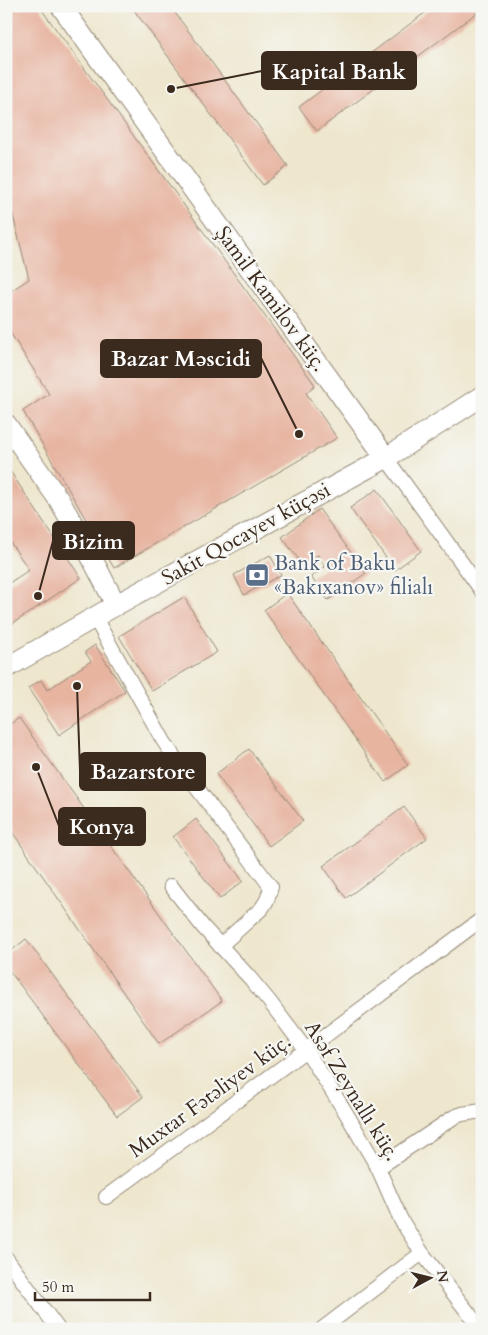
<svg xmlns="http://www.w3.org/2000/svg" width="488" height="1335" font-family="Cardo,serif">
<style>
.building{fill:#e7b4a0}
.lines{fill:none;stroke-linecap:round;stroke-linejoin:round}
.street-casing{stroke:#948876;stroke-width:16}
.secondary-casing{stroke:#948876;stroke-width:22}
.street{stroke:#fff;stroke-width:14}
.secondary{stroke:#fff;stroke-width:20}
.labels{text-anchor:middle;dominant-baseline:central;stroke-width:4.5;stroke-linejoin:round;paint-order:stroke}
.street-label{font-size:21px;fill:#3b2a1e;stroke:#f6f6f2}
.service-label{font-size:21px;fill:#4e5e75;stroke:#f6f6f2;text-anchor:start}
.leader{fill:none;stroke:#3b2a1e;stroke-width:2}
.callout-dot{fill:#3b2a1e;stroke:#f6f6f2;stroke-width:2}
.callout{fill:#3b2a1e;stroke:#3b2a1e;stroke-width:2}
.callout-label{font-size:22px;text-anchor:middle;font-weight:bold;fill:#fff}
</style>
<rect width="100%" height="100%" fill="#f6f6f2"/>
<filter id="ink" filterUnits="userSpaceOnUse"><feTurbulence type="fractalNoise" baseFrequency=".02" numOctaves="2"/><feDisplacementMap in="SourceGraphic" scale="10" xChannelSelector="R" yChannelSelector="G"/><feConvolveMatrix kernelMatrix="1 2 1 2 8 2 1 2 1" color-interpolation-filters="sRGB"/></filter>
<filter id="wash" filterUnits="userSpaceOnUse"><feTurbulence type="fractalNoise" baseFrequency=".0096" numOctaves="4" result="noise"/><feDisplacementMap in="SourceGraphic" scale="20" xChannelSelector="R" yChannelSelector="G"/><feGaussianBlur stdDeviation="1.12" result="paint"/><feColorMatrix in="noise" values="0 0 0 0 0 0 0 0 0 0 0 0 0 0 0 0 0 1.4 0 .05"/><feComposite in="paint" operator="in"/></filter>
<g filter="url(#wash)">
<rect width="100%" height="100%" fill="#eee7ce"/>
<g id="blocks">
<g class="building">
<path d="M6,6H39L315,385L306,393L337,438L114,568L23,411L49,394L6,326V294L29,279L6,188Z"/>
<path d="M131,6H170L288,166L263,185Z"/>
<path d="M434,6H482V9L317,131L299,107Z"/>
<path d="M6,465L81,578L6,628V585L29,570L6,536Z"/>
<path d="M377,489L421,551L395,570L350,508Z"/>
<path d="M319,509L366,573L328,600L311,577L325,567L318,555L302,564L282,537Z"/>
<path d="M270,555L281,575L244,595L234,575Z"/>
<path d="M287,593L408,765L385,782L264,610Z"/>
<path d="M184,597L217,652L152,691L119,636Z"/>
<path d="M95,645L125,691L59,735L28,688L41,680L47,690L91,661L85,652Z"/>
<path d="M19,718L222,1001L159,1044L6,823V727Z"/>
<path d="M249,749L303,821L269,846L216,774Z"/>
<path d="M404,807L427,838L346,898L323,866Z"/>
<path d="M196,819L243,881L220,899L173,837Z"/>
<path d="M26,939L143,1097L117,1116L6,966V955Z"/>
</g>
</g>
</g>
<g filter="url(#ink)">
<use href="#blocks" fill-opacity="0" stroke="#948876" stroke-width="1"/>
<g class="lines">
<defs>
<g id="street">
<path d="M386,458L482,591"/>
<path d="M95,618L163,740L176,760L271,887L267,900L262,908L220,946"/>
<path d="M171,886L203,927L249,977L269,1001L306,1050L346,1113L378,1168L401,1220L422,1253L481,1329"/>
<path d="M378,1168L454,1117L462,1114L482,1111"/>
<path d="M106,1197L306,1050L482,919"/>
<path d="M6,1258L58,1329"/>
<path d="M322,1329L422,1253"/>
</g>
<g id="secondary">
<path d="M61,6L386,458"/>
<path d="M6,424L59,500L84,543L116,605"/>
<path d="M6,668L116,605L386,458L482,396"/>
</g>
</defs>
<use href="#street" class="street-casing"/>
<use href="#secondary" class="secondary-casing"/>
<use href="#street" class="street"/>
<use href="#secondary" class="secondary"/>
</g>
</g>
<defs>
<symbol id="bank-square" viewBox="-11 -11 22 22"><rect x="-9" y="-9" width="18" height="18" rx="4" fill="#5c6f8a" stroke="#f6f6f2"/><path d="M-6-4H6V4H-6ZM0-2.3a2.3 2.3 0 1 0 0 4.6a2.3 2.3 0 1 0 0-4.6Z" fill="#fff"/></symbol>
</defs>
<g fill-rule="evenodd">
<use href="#bank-square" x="243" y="561" width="28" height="28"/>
</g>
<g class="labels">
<g class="street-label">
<text transform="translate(271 299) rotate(54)">Şamil Kamilov küç.</text>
<text transform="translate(246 534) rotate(-29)">Sakit Qocayev küçəsi</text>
<text transform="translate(352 1091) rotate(58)">Asəf Zeynallı küç.</text>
<text transform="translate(210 1096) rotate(-36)">Muxtar Fətəliyev küç.</text>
</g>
<g class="service-label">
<text x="274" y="563">Bank of Baku<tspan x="274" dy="24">«Bakıxanov» filialı</tspan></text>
</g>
</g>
<path class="leader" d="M171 89L262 71M299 434L261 358M38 596L53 541M77 686L80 771M36 767L59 826"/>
<g class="callout-dot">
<circle cx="171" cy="89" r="5"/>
<circle cx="299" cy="434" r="5"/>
<circle cx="38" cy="596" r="5"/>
<circle cx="77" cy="686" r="5"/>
<circle cx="36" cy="767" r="5"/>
</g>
<g class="callout">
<rect x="262" y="52" width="154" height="37" rx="5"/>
<rect x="101" y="340" width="160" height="37" rx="5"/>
<rect x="53" y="522" width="81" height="37" rx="5"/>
<rect x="80" y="753" width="125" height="37" rx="5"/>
<rect x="59" y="808" width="86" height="37" rx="5"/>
</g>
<g class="callout-label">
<text x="339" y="79">Kapital Bank</text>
<text x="181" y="366">Bazar Məscidi</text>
<text x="93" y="549">Bizim</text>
<text x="143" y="779">Bazarstore</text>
<text x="102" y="834">Konya</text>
</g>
<rect width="488" height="1335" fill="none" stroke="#f6f6f2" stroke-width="25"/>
<g transform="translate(430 1278) rotate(83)" stroke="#f6f6f2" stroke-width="4" paint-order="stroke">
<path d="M0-4L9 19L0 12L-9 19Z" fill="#3b2a1e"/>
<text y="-8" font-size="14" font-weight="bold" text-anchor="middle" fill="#3b2a1e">N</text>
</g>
<path d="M35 1292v8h115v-8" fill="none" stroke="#3b2a1e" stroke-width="2.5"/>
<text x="42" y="1292" font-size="15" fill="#3b2a1e" stroke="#f6f6f2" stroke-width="4" paint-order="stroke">50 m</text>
</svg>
